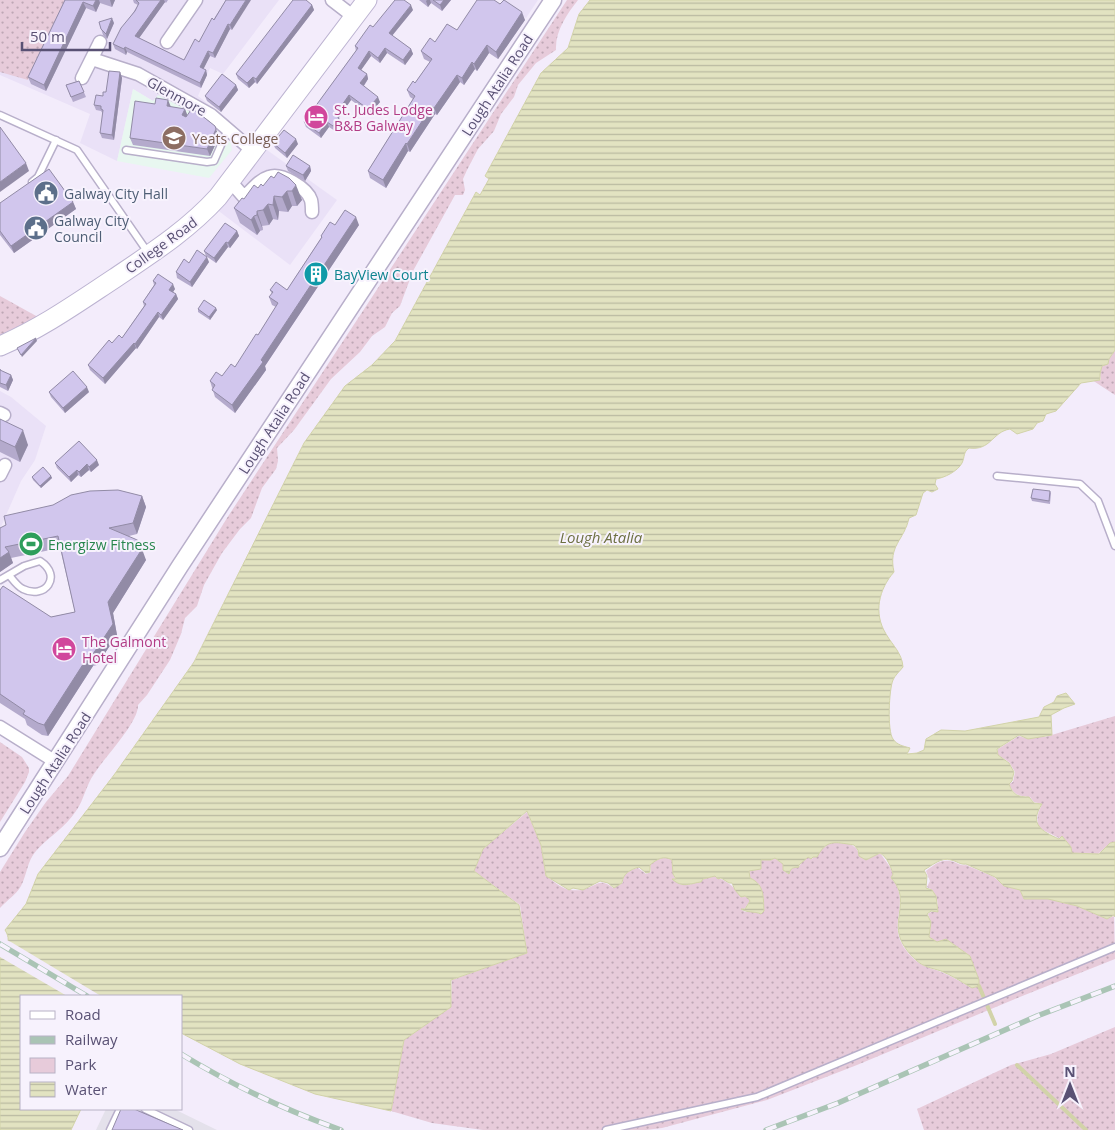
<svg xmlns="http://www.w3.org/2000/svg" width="1115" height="1130" font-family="'Open Sans',sans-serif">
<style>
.residential{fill:#eae1f7}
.industrial{fill:#e4e1eb}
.education{fill:#e8f7f0}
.green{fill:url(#green-dots)}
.water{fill:url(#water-rules);stroke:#d2d3a9}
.pier{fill:#f3ecfb}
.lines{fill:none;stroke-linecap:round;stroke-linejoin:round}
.stream{stroke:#d2d3a9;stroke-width:4}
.service-casing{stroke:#b8afca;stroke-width:9}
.minor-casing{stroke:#b8afca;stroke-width:15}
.tertiary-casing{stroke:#b8afca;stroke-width:19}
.secondary-casing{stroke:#bcb3d1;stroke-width:21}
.service{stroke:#fff;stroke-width:6}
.minor{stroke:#fff;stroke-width:12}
.tertiary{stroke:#fff;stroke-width:16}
.secondary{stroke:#fff;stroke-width:19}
.rail-casing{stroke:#aac4b5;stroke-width:5.5}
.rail{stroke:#f7f2fd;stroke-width:4;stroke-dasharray:11;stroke-linecap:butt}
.wall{fill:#b4aacc}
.shaded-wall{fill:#928ba6}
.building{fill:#d1c6ed;stroke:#928ba6}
.labels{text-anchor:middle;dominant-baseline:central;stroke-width:4;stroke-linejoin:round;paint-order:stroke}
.street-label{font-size:14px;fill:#595174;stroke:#f7f2fd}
.hotel-label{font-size:14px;fill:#b23c85;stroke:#f7f2fd;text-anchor:start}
.education-label{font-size:14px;fill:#785e54;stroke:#f7f2fd;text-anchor:start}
.service-label{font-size:14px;fill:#4e5e75;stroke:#f7f2fd;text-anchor:start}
.culture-label{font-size:14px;fill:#0d838f;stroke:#f7f2fd;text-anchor:start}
.leisure-label{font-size:14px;fill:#27864d;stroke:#f7f2fd;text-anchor:start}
.water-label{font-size:15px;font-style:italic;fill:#6d7042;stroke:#f7f2fd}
</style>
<defs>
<pattern id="green-dots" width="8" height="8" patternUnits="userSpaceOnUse" patternTransform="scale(1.25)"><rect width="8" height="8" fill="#e7cbda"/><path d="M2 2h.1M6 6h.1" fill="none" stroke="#bea7b5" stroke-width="1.8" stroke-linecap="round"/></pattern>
<pattern id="water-rules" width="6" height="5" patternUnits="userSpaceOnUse" patternTransform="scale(1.25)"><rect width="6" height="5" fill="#e2e3c1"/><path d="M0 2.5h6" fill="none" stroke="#babaa1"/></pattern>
</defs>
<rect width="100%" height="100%" fill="#f3ecfb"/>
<g class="residential">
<path d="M0,0H279L223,74L210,68L198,96L230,121L221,133L201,117L153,101L133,89L117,161L80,143L90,114L0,75Z"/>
<path d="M501,0H538L526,18Z"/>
<path d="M267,150L337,200L290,265L216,209Z"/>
<path d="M0,391L11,397L46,426L35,460L21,481L0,529Z"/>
</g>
<path class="industrial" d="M106,1109H174L217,1130H96Z"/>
<path class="education" d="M133,89L153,101L158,95L201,117L231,143L232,150L209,178L117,161Z"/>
<g class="green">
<path d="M0,0H65L28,80L0,72Z"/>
<path d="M567,0H578C567,14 555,31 556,50L536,63L518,85L514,97L501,114L494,131L478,149L467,170L463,179L465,190L463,195H455L413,271L400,306L392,313L385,327L372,336L360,352L331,379L294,430L277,448L278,461L276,469L262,488L251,518L240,529L222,553L204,585L197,606L185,618L181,634L170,660L147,695L138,705C139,722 104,758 94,774C86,785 84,800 76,811C65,828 48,837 36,851C27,861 27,875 21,886C16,895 6,901 0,908V872L25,832L46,802L68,776L227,518Z"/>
<path d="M0,296L38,317L0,335Z"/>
<path d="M1115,350V395L1092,380H1101L1100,374L1102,366L1108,363L1109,359Z"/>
<path d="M1115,716V842L1110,843L1098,854L1072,853L1071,847L1062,836L1059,838L1039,828C1036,817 1038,813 1042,804L1034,802L1030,797C1019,796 1014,795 1009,784L1013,782L1015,772L1009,762L998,755V749L1019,736C1031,741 1034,736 1045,737Z"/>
<path d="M0,742L22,757L29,768V772L25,782L0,822Z"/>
<path d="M527,812L541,845L546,876C552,880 562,889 570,890C575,890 580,891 585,889C598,885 600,878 613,888L623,883C622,873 630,870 638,868L646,874L651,872L650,865C657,859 664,855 672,860L673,874L676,880H673C688,893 700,877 715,876L718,879H721C732,885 734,887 741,897L744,896L748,898L750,901L745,908L742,910L745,912L754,911L760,914L764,911C763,897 765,885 750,878L749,871L761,869V860H771L775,858L783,864V870L788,874C791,867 793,868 799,867L803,860L808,857L812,859L813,857H817L822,848L825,847L828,843C840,843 858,841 859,856L866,860L880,853L890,867L893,874L891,878C908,897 895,914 898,933C899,942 907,953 914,959C922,967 931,968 941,972C952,976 962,983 972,988L979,986V980L970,956L946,939L937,942L929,937L931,922L928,914L931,912H938C938,902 938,892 927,887L930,881L926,871C935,864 942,858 954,862C959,864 961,866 966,865L994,877L1004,886L1020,890L1024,899H1048L1077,906L1107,919L1114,916L1115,959L1015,999L857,1065L767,1100L662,1128L646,1130H483L432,1123L391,1111L404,1040L451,1007L452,980L527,953L520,905L474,871L483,849Z"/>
<path d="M1115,1027V1130H924L917,1109L1011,1065L1051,1054Z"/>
</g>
<path class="water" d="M590,0H1115V350L1109,359L1108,364L1102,366L1100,374V380L1081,383L1056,411L1046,414L1043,421L1037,423L1033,429L1017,434L1010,429C992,432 991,451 969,448C963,452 965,457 962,463C958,471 944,478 936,479L935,484L938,489L932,492L927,490L923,493L916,515L909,518C904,541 888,545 894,572C879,589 873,613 886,634C893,646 902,653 903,667C900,671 895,675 893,680C889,689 887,731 893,739C897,745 903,746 910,748L907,754L917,753L924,750L926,739L941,730L965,731L1039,717L1044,707L1054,702L1057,696L1066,693L1075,704L1064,708L1051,715L1052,735L1028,739L1019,735L997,749L998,755L1009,763L1014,772L1012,781L1009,784C1013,795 1018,797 1029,797L1034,803L1042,804C1029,824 1041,831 1059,839L1062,836L1071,847L1072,853L1099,854L1110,843L1115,842V917L1114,915L1107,919L1077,906L1048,899H1024L1020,890L1004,886L995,877L966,864C960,865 957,861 951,860C941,857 933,865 924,870L927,876L926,888L932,890L936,896L938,912L931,911L927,914L931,922L929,937L937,942L946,939L970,956L979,980V986L972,988C962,982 951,975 941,971C932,968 923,967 916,960C909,954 901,944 899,934C895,916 909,896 891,878L893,874C891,867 887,857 880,853L866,860L859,856L858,850L854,845C834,842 827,839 817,857H813L811,859L808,857L799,865V867C793,868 791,867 789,874L783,870V864L775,858L771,860H761V869L749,871L750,878C765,885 763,897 764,911L761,914C754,911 747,913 741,909H745L750,901L748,898L745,896L741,897L735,890L732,883H729L721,878L718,879L715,876L703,879L701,882C691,883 683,889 672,879H676L673,874L672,860C664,855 657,859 650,865V872L646,873L639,867C630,870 623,873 622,883L614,888L608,883L600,881L583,890L573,888L569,890L546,876L541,845L527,811L483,849L474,871L519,905L527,953L451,980V1007L404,1040L391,1111L315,1094L240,1064L181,1033V996H21V1109H81L71,1130H0V957C6,947 12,941 5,930L26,904L38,874L114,775L194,662L304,443L345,386L372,365L395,341L476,192L480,195L489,179L485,176L541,73L568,48L579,14Z"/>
<path class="pier" d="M6,940L11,942L101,996H67L0,957V952Z"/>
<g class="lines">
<g class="stream">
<path d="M979,986L995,1024"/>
<path d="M1017,1065L1086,1130"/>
</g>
<defs>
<g id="service">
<path d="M0,115L77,150L149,254"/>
<path d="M126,150L207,162L214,161L228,129"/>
<path d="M32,182L38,177L56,140"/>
<path d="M997,476L1080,484L1098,501L1115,546"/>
<path d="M0,580L24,566L40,561C63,576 45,600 23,589C18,587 13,580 9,575"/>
<path d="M145,1109L189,1130"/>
<path d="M110,1130L120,1109"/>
<path d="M606,1130L757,1097L1115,947"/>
</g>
<g id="minor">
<path d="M332,0L354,17"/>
<path d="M167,42L196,0"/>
<path d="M92,59L138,74L211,115L253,151"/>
<path d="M82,78L100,42"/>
<path d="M230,181L244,197C252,190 259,180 269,177C281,172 307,188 311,200C312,204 312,209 312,212"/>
<path d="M0,413L4,415"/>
<path d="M0,475L5,465"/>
<path d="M0,727L56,762"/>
</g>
<path id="tertiary" d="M0,848L180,566L553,0"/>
<path id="secondary" d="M0,346C42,328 77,303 115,278C152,253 188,230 218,197L367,0"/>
</defs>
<use href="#service" class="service-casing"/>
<use href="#minor" class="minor-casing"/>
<use href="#tertiary" class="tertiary-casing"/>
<use href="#secondary" class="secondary-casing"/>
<use href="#service" class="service"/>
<use href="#minor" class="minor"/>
<use href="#tertiary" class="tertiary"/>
<use href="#secondary" class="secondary"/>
<defs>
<g id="rail">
<path d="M0,944L87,996"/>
<path d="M181,1054C232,1085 285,1110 341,1130"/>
<path d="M766,1130L838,1103L1037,1016L1115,986"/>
</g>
</defs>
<use href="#rail" class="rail-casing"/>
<use href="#rail" class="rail"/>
</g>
<g class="wall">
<path d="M65,0H115L112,7L100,3L96,12L86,8L46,91L31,84L28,77Z"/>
<path d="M133,0H168L166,3L165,2L139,38L184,60L199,42L226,0L232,30L230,29L215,58L210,56L203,69L206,70L207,75L201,88L127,52L126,55L115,49L113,44L138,5L134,3Z"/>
<path d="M419,0H451L442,11L431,3L428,7Z"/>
<path d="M500,4L525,20L498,59L489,53L477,71L475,69L464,85L460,82L437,115L435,114L410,152L408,151L386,188L370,178L368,171L413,99L410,97L407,90L415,83L430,62L424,59L421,51L435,42L457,30Z"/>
<path d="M312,5L314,10L257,84L255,82L249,88L238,79L236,74Z"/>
<path d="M413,10L392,36L411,49L413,54L405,65L387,53L380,63L371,56L361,70L367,74L368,79L364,86L380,102L370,114L351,100L339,118L341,123L335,131L329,127L321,138L306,127L304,122L356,51L355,46L373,27Z"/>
<path d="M99,22L114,23L107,39L103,35Z"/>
<path d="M120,72L122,78L114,140L102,138L100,133L103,114L101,111L96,110L94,105L103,96Z"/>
<path d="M79,81L86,97L73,102L66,85Z"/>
<path d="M236,85L238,90L221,112L207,101L205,96Z"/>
<path d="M171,107L185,109L187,115L219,137L210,156L133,145L130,138Z"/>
<path d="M273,143L298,144L287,158L275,148Z"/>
<path d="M286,166H310L311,171L305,181L288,171Z"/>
<path d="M278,172L302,200L297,206H292L288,212L279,211L278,220L273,219L269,225L262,226L263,230L260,231L257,235L240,223L234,208L258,188L263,186L274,178Z"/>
<path d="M73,202L76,209L14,253L0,235V203Z"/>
<path d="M335,225H359L265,366L266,370L235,413L215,397L210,381L222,376L235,367L258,335L276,307L272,305L269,297L272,294L270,290H287L321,238V236Z"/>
<path d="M237,231L239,236L230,248L228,247L216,263L206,256L204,251Z"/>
<path d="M209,262L192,287L177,278L176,272L189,263Z"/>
<path d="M153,281L175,289L173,292L176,294L178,299L163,320L159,317L137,349L136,348L105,384L90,370L88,365L112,343L122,338L144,306L143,302L154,285Z"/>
<path d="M198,309L217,310L210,320L198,312Z"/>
<path d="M0,369V370L11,375L13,380L8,391L0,387Z"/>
<path d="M49,392H89L65,413L51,397Z"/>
<path d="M0,419L28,445L20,462L0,452Z"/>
<path d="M55,463L99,465L91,472L89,470L81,477L78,475L71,482L57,468Z"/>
<path d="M51,476L52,478L41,488L33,480L32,477Z"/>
<path d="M1050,491L1051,493L1050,504L1032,501L1031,498Z"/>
<path d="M142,496L146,507L137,534L129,536L146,560L113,613L117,635L97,665L93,666L48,736L42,735L27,725L25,719L0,703V590L51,617L75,612L60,548L11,558L13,563L0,572V528Z"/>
</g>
<g class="shaded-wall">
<path d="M96,0H99L100,3L96,12L93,6Z"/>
<path d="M110,0H115L112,7Z"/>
<path d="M161,0H164L165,2L137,41L135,36Z"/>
<path d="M246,0H251L232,30L230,25Z"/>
<path d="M427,0H430L431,3L428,7L426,1Z"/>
<path d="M444,0H451L442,11L440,5Z"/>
<path d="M83,2L86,8L46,91L44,85Z"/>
<path d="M312,5L314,10L257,84L256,79Z"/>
<path d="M411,5L413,10L390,38L389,33Z"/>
<path d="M522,12L525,20L498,59L496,52Z"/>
<path d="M112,18L114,23L107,39L106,34Z"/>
<path d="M228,24L230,29L215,58L213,53Z"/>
<path d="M487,45L489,53L477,71L474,64Z"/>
<path d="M125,47L127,52L126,55L124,49Z"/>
<path d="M385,48L387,53L380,63L378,58Z"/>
<path d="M411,49L413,54L405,65L403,60Z"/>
<path d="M208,51L210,56L202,72L200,67Z"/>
<path d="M369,51L371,56L359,73L358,68Z"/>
<path d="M472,62L475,69L464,85L462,78Z"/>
<path d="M206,70L207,75L201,88L200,83Z"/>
<path d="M120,72L122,78L114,140L112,135Z"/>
<path d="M367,74L368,79L362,88L360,83Z"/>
<path d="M457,75L460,82L437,115L434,108Z"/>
<path d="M253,77L255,82L249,88L247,83Z"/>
<path d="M236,85L238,90L221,112L219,107Z"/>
<path d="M349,95L351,100L337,120L335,115Z"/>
<path d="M378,97L380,102L370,114L368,109Z"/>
<path d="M168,100L171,107L167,106Z"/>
<path d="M432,106L435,114L410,152L407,144Z"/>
<path d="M185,109L188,117L185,122L182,115Z"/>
<path d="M339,118L341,123L335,131L333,126Z"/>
<path d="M327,122L329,127L321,138L319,133Z"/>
<path d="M216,129L219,137L210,156L207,149Z"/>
<path d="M296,139L298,144L287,158L285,153Z"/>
<path d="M406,143L408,151L386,188L383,180Z"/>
<path d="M26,163L29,171L0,192V182Z"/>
<path d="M310,166L311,171L305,181L303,175Z"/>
<path d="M296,185L302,200L297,206L292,191Z"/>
<path d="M287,191L292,206L288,212L282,197Z"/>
<path d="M274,196L279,211L278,220L273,205Z"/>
<path d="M73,202L76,209L14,253L11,246Z"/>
<path d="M268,204L273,219L269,225L263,210Z"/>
<path d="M257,211L262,226L263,230L257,215Z"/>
<path d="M254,216L260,231L257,235L251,220Z"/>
<path d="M356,217L359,225L265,366L266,370L235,413L232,405L261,360Z"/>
<path d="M237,231L239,236L230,248L228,243Z"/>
<path d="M226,242L228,247L216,263L214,258Z"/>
<path d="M207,257L209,262L192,287L190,282Z"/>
<path d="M173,284L175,289L171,295L169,290Z"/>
<path d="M176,294L178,299L163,320L161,315Z"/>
<path d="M216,308L217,310L210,320L209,317Z"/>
<path d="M158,312L159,317L137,349L135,344Z"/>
<path d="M36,338L37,341L22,357L21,355Z"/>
<path d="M134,343L136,348L105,384L103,378Z"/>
<path d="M11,375L13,380L8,391L6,385Z"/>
<path d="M87,387L89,392L65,413L63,408Z"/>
<path d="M23,430L28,445L20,462L15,447Z"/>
<path d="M97,460L99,465L91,472L89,467Z"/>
<path d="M87,464L89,470L81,477L79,472Z"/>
<path d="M77,470L78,475L71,482L69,477Z"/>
<path d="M51,476L52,478L41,488L40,486Z"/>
<path d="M142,496L146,507L137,534L133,523Z"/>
<path d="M142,549L146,560L113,613L117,635L97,665L93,654L108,602Z"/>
<path d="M9,552L13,563L0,572V558Z"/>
<path d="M89,655L93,666L48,736L44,725Z"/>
</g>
<g class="building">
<path d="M65,0H96L93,6L83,2L44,85L28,77Z"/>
<path d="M136,0H161L135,36L184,60L195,39L199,42L212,18L214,20L226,0H246L230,25L228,24L213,53L208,51L200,67L206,70L200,83L125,47L124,49L113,44L121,28L135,11L139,3Z"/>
<path d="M293,0H306L312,5L256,79L253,77L247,83L236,74Z"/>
<path d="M395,0H404L411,5L389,33L411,49L403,60L385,48L378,58L369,51L358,68L367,74L360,83L378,97L368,109L349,95L335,115L339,118L333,126L327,122L319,133L304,122L358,48L355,46L370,25L373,27Z"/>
<path d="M433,0H444L440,5Z"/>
<path d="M477,0H494L500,4L504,0L522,12L496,52L487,45L474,64L472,62L462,78L457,75L434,108L432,106L407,144L406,143L383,180L368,171L415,96L407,90L413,81L415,83L432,59L421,51L430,38L435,42L447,24L457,30Z"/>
<path d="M112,18L106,34L101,29L99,22Z"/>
<path d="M109,71L120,72L112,135L100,133L103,110L101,109V106L94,105L96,95L103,96V92H106Z"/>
<path d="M222,74L236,85L219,107L205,96Z"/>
<path d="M79,81L84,92L71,97L66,85Z"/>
<path d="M156,98L168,100L167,106L185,109L182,115L186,117L191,110L196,111L215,126L216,129L207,149L130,138L135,101L155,104Z"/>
<path d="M0,127L26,163L0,182Z"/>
<path d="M284,130L296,139L285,153L273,143Z"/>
<path d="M293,155L310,166L303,175L286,166Z"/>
<path d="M49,169L73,202L11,246L0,231V203Z"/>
<path d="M278,172L289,178L296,185L292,191H287L282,197L274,196L273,205L268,204L263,210L257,211V215L254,216L251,220L234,208L242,198L244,199L254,185L258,188L261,184L263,186L271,176L274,178Z"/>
<path d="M345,210L356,217L261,360L263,362L232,405L212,390L215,385L210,381L216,372L222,376L231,364L235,367L256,334L258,335L278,303L269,297L273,292L270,290L276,282L287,290L322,237L321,236L330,222L335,225Z"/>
<path d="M225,223L237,231L228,243L226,242L214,258L204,251Z"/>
<path d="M197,250L207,257L190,282L176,272L184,259L189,263Z"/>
<path d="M158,274L173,284L169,290L176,294L161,315L158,312L135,344L134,343L103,378L88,365L109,340L112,343L119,335L122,338L146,304L143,302L156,283L153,281Z"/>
<path d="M204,300L216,308L209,317L198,309Z"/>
<path d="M36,338L21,355L17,348Z"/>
<path d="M0,369V370L11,375L6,385L0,383Z"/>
<path d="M73,371L87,387L63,408L49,392Z"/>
<path d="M0,419L23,430L15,447L0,440Z"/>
<path d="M79,441L97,460L89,467L87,464L79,472L77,470L69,477L55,463Z"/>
<path d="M43,467L51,476L40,486L32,477Z"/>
<path d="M1033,489L1050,491L1049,501L1031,498Z"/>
<path d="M118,490L142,496L133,523L109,528L135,539L139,541L142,549L108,602L113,624L93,654L89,655L44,725L38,723L23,714L25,711L0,694V590L3,586L51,617L75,612L58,536L5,547L9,552L0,558V528L6,525L4,516L53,505L71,495L90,491Z"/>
<path d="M121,1109H134L183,1130H112Z"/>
</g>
<defs>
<symbol id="hotel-disc" viewBox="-11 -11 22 22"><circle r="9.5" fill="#d1479c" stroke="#f7f2fd"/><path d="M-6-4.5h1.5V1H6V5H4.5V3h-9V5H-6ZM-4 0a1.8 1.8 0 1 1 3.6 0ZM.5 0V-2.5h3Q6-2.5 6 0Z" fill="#fff"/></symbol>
<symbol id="school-disc" viewBox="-11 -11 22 22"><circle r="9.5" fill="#8d6e63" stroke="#f7f2fd"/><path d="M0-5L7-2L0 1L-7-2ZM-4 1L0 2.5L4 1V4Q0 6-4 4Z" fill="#fff"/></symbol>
<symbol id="civic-disc" viewBox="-11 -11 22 22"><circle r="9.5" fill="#5c6f8a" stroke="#f7f2fd"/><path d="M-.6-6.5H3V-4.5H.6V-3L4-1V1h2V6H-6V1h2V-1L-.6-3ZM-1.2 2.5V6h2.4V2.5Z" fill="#fff"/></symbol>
<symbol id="building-disc" viewBox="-11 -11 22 22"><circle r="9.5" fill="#0f9aa8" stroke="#f7f2fd"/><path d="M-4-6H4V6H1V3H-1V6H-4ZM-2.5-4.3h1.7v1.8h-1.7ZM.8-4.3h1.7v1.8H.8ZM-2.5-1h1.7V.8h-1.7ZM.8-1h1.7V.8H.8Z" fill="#fff"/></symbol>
<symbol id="stadium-disc" viewBox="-11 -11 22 22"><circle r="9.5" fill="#2e9e5b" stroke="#f7f2fd"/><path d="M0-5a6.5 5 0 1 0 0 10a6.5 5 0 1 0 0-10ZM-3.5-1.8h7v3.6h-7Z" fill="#fff"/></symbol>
</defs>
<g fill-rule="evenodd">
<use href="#hotel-disc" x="302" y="103" width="28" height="28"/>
<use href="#school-disc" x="160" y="124" width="28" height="28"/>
<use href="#civic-disc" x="32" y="179" width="28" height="28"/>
<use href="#civic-disc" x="22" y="214" width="28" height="28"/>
<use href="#building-disc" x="302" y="260" width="28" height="28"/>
<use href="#stadium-disc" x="17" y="530" width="28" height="28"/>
<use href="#hotel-disc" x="50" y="635" width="28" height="28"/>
</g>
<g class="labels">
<g class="street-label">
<text transform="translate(497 85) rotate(-57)">Lough Atalia Road</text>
<text transform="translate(177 96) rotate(29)">Glenmore</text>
<text transform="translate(161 245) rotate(-36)">College Road</text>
<text transform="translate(274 423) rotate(-57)">Lough Atalia Road</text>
<text transform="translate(55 763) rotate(-57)">Lough Atalia Road</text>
</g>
<g class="hotel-label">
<text x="334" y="109">St. Judes Lodge<tspan x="334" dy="16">B&amp;B Galway</tspan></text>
<text x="82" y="641">The Galmont<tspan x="82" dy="16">Hotel</tspan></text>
</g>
<g class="education-label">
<text x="192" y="138">Yeats College</text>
</g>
<g class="service-label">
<text x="64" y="193">Galway City Hall</text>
<text x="54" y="220">Galway City<tspan x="54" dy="16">Council</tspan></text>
</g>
<g class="culture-label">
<text x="334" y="274">BayView Court</text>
</g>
<g class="leisure-label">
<text x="48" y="544">Energizw Fitness</text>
</g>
<g class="water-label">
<text x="601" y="537">Lough Atalia</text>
</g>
</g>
<rect x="20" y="995" width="162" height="115" fill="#f7f2fd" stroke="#b8b2c6"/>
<rect x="30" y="1011" width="25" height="8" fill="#ffffff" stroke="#b8b2c6"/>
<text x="65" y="1020" font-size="15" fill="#595174">Road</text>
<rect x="30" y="1036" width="25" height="8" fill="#aac4b5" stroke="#b8b2c6"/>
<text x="65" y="1045" font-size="15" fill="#595174">Railway</text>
<rect x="30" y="1058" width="25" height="15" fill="#e7cbda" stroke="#b8b2c6"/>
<text x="65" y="1070" font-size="15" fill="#595174">Park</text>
<rect x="30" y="1082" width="25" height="15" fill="url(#water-rules)" stroke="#b8b2c6"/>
<text x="65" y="1095" font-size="15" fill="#595174">Water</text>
<g transform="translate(1070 1085)" stroke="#f7f2fd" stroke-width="4" paint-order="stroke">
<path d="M0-4L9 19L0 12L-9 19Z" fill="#595174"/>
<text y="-8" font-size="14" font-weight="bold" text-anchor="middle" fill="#595174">N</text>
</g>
<path d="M22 42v8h88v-8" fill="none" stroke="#595174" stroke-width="2.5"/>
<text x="30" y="42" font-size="15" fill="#595174" stroke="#f7f2fd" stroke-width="4" paint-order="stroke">50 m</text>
</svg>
